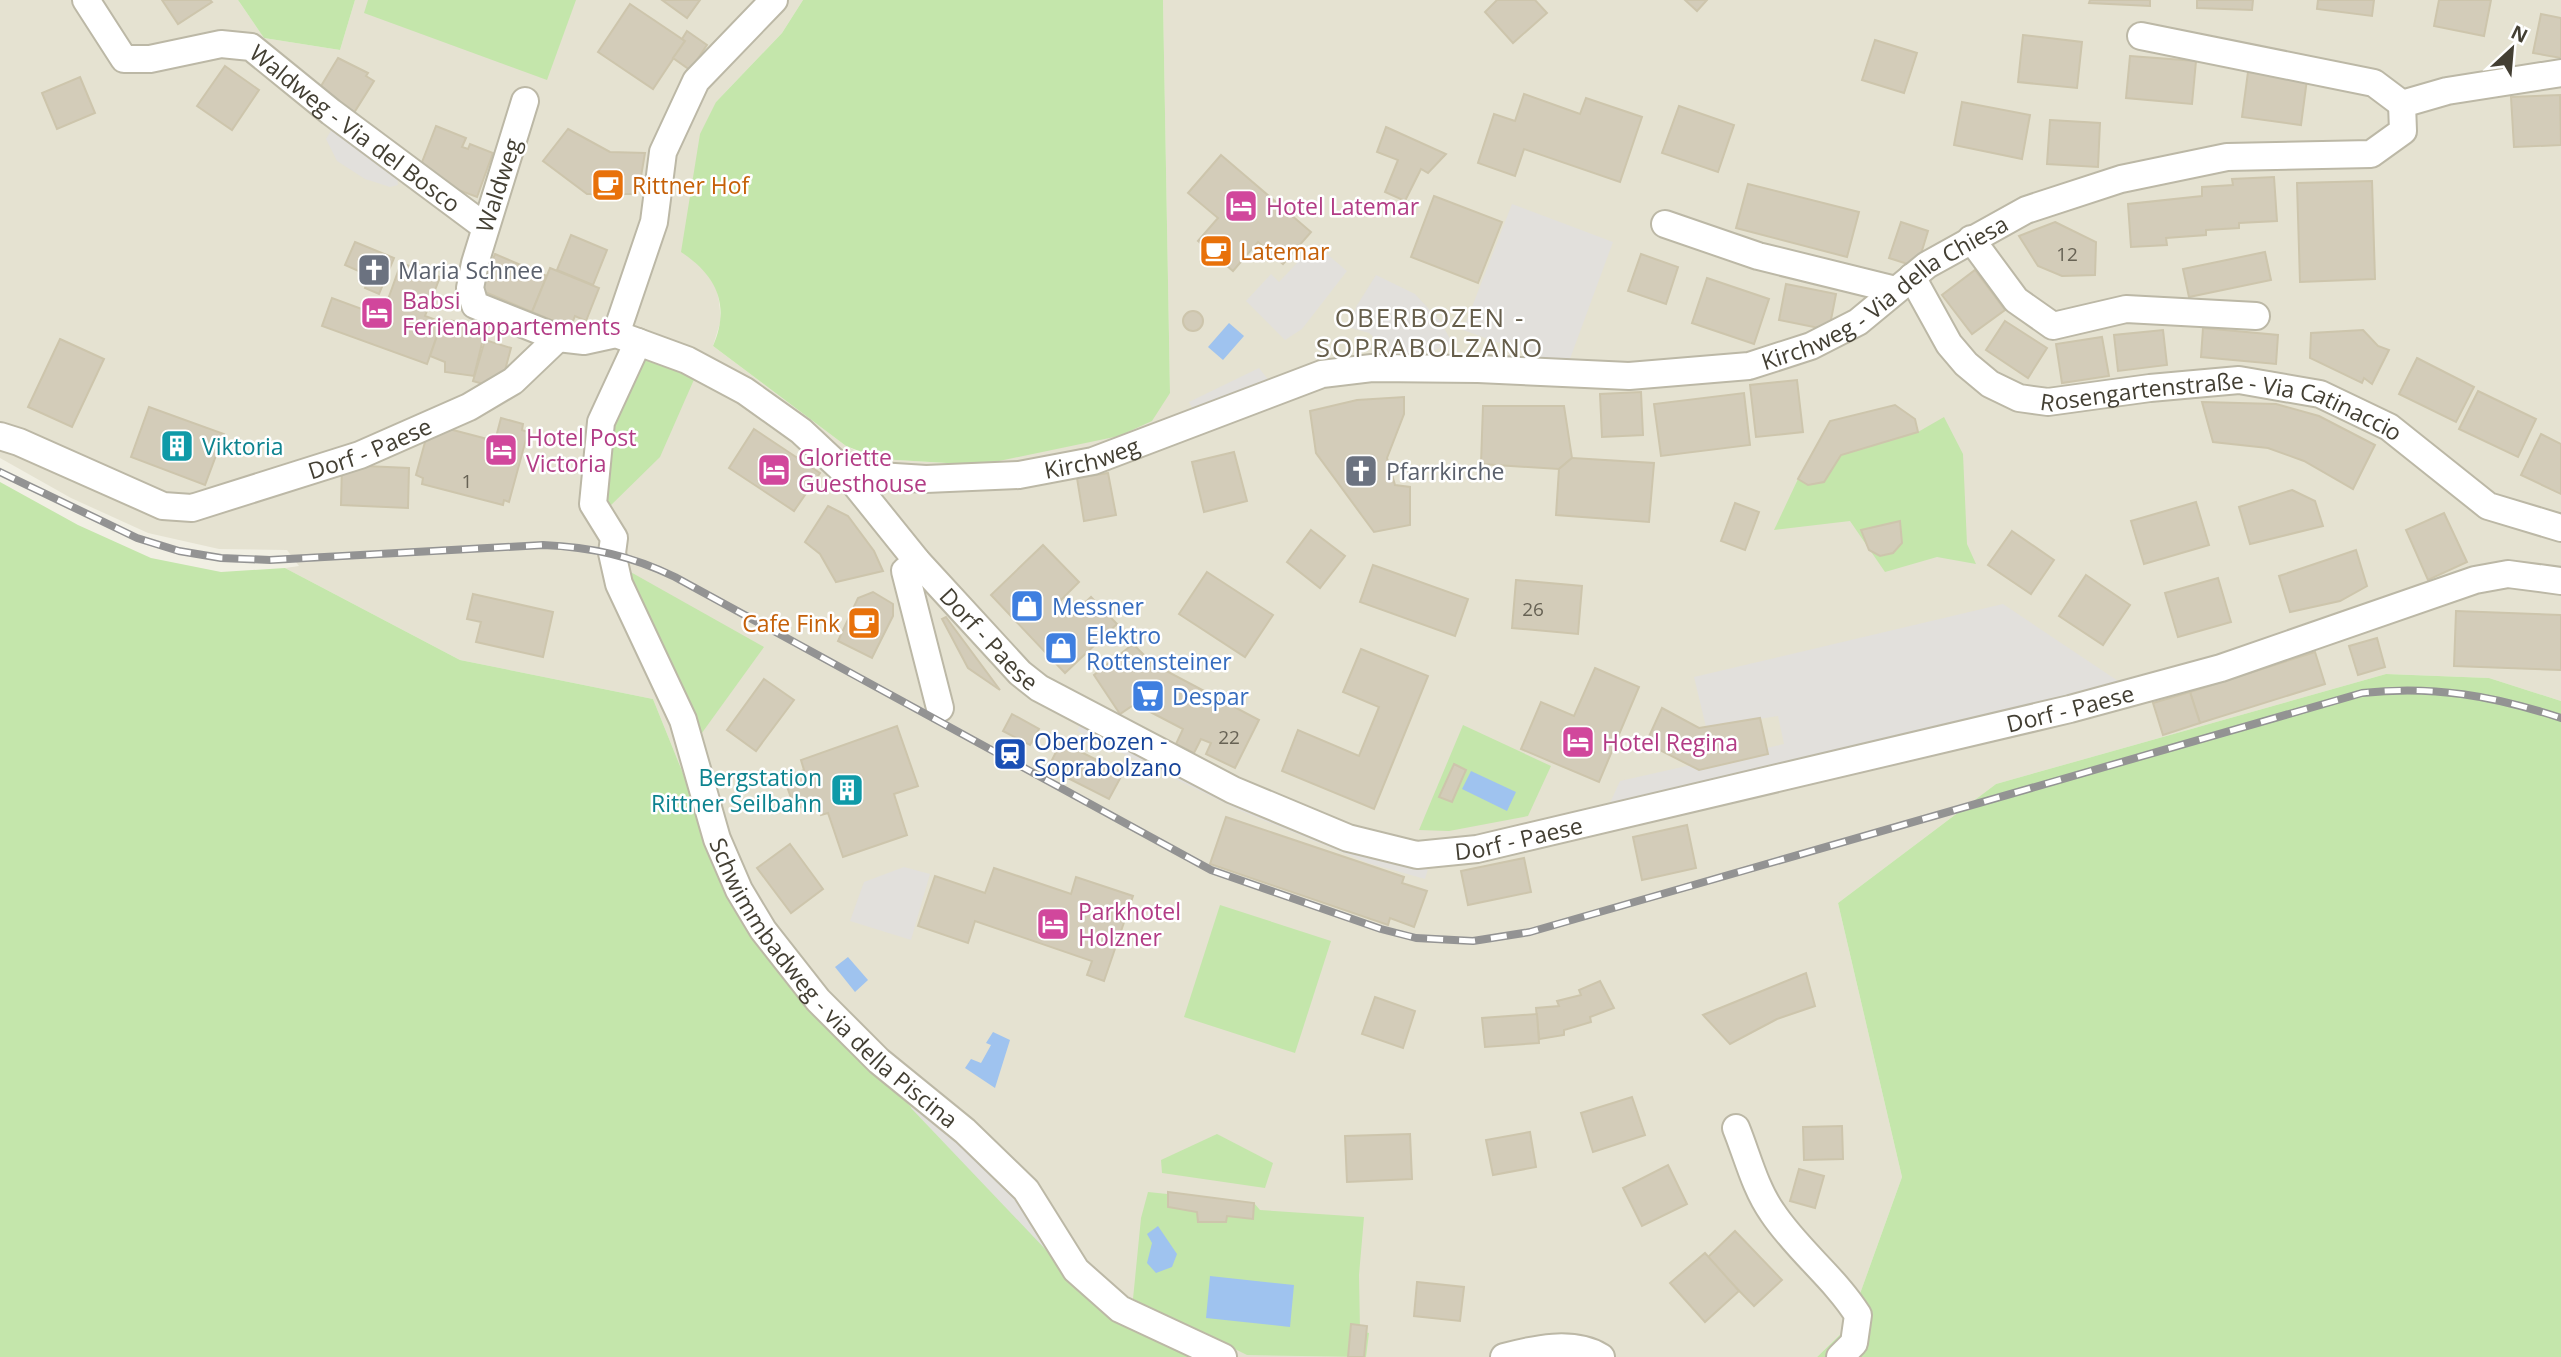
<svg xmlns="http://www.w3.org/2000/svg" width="2561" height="1357" font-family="'Open Sans',sans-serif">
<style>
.residential{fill:#e5e2d1}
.green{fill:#c4e6ab}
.parking{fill:#e2e0dc}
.water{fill:#9fc3ef}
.building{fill:#d3ccb9;stroke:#cdc5ac;stroke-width:2}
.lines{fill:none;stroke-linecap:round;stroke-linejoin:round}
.street-casing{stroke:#bcb8a6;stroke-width:30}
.street{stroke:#fff;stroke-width:26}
.rail-casing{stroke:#939393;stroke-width:8}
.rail{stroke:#fff;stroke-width:5;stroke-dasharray:16;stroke-linecap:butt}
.labels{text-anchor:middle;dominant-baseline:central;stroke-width:5;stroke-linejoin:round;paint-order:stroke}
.number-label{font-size:19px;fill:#676254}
.street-label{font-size:23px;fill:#433f33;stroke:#fff}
.food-label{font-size:23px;fill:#c56008;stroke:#fff;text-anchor:start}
.hotel-label{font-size:23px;fill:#b23c85;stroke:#fff;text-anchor:start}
.worship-label{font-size:23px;fill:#5b616d;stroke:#fff;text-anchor:start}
.culture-label{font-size:23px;fill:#0d838f;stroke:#fff;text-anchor:start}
.shop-label{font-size:23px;fill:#366cbe;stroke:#fff;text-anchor:start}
.transit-label{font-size:23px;fill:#164399;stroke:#fff;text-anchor:start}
.quarter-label{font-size:26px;letter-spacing:2px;fill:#665e4b;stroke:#fff}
</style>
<rect width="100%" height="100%" fill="#f1efe3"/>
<path class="residential" d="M0,0H238L264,38L340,50L355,0H803L782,33L716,102L700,265L716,287L719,301L721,320L713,346L846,446L863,454L880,459L980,465L1170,393L1163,0H2561V701L2489,678L2386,674L1996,784L1838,903L1902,1177L1848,1327L1817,1357H1212L1109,1311L822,1015L743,922L653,699L460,660L285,568L299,566L287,550L219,549L148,533L71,498L0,458Z"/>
<g class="green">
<path d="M238,0H355L340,50L264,38Z"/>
<path d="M368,0H576L547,80L364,13Z"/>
<path d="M803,0H1163L1170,393L1152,421L1119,436L980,465L880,459L846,446L713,346C731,305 716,275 681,252L700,134L716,102L782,33Z"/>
<path d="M639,350L696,375L660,457L606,510V423Z"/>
<path d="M1944,417L1963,454L1967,544L1976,564L1937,557L1885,572L1850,521L1774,530L1798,479L1808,485L1824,482L1841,455L1918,432Z"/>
<path d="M0,482L78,525L151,558L221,572L285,568L460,660L653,699L743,922L822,1015L1109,1311L1212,1357H0Z"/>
<path d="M627,570L764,647L699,737Z"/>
<path d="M2386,674L2489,678L2561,701V1357H1817L1848,1327L1902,1177L1838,903L1996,784Z"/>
<path d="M1463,725L1551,766L1528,816L1449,831L1419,830Z"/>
<path d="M1220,905L1331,941L1295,1053L1184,1017Z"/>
<path d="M1217,1134L1273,1163L1265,1188L1162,1173L1161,1160Z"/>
<path d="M1148,1192L1254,1203L1260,1210L1364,1217L1359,1275L1360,1331L1369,1333L1366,1357L1247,1355L1133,1299L1141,1218Z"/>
</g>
<g class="parking">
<path d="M335,124L397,175L398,185L390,187L365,179L337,161L326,139Z"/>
<path d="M1512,204L1613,242L1567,367L1463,330Z"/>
<path d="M1315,244L1347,271L1302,329L1285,340L1246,301L1271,274L1279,282Z"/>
<path d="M1376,275L1415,294L1440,321L1453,344L1410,358L1395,357L1369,333L1351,328L1356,307Z"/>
<path d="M1259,368L1278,392L1200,423L1189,402Z"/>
<path d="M2003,604L2124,685L1610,803L1620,781L1784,744L1778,716L1706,727L1694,677Z"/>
<path d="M1082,721L1414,866L1428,869L1425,879L1368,863L1241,811L1077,731Z"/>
<path d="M904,867L930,874L911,940L850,921L864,882Z"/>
<path d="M914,1090L1039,1222L1054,1247L1048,1252L911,1108Z"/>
</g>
<g class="water">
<path d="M1229,323L1244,336L1223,360L1208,347Z"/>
<path d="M1471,771L1516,792L1507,811L1462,789Z"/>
<path d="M848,957L868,980L855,992L835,967Z"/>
<path d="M993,1032L1010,1040L995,1088L965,1068L971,1059L981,1063L991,1045L986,1043Z"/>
<path d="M1158,1226L1177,1254L1172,1267L1156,1273L1147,1263L1152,1243L1147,1234Z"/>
<path d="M1210,1276L1294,1285L1290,1327L1206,1318Z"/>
</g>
<g class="building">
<path d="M162,0H210L212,2L178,24Z"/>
<path d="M662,0H700L687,18Z"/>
<path d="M1497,0H1535L1547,13L1513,43L1485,12Z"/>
<path d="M1685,0H1707L1697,11Z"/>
<path d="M2090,0H2150V6L2089,3Z"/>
<path d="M2197,0H2253L2252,10L2197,8Z"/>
<path d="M2318,0H2374L2372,16L2317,9Z"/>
<path d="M2439,0H2491L2484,36L2434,26Z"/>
<path d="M630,4L685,41L653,89L598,52Z"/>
<path d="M2541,14L2561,18V58L2533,53Z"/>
<path d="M687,31L707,45L690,70L673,58L685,41L682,39Z"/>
<path d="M2023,35L2082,42L2077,88L2018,82Z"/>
<path d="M1875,40L1917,53L1904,93L1862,80Z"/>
<path d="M2130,56L2196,61L2192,104L2126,98Z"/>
<path d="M338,58L368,73L366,76L374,81L352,116L318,91Z"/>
<path d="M225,66L259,90L232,130L197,106Z"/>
<path d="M2248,72L2307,79L2301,125L2242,117Z"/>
<path d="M80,77L95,113L57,129L42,93Z"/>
<path d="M1524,94L1580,114L1586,98L1642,117L1620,182L1524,149L1515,176L1478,163L1494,114L1515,121Z"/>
<path d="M2560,95L2561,145L2514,147L2511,97Z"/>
<path d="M1962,102L2030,115L2022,159L1954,145Z"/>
<path d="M1679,106L1734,125L1718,172L1662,153Z"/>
<path d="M2050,120L2100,123L2098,167L2047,164Z"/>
<path d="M436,126L466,138L462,147L468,149L470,144L493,153L477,197L427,178L419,170Z"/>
<path d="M1386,127L1446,154L1428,173L1421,169L1405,201L1385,192L1398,160L1377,152Z"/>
<path d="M568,129L610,152L645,153L638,194H587L543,161Z"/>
<path d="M1221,155L1311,232L1283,264L1258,242L1233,271L1198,241L1218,218L1188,193Z"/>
<path d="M2274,177L2277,221L2239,223V228L2206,230V235L2166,238L2167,245L2131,247L2128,204L2202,196V187L2233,185L2232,179Z"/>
<path d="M2372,181L2375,279L2300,282L2297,183Z"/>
<path d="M1748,184L1859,212L1847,257L1736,228Z"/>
<path d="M1434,196L1502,222L1478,283L1411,257Z"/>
<path d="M1901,222L1928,231L1917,267L1889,258Z"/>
<path d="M2055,222L2096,242L2095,275L2062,276L2038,266L2019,236Z"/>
<path d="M571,235L607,250L593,285L557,270Z"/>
<path d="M355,242L394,258L379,294L365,288L370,276L345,265Z"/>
<path d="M2265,252L2271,280L2189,297L2183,269Z"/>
<path d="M495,254L547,276L532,312L480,290Z"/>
<path d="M1641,254L1678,267L1666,304L1628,291Z"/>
<path d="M401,263L440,277L425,316L442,322L427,364L322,326L332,298L367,311L371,300L386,305Z"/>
<path d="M550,268L599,288L586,321L575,316L570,328L532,312Z"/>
<path d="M1975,270L2005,310L1972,334L1942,295Z"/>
<path d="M1707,278L1769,299L1754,344L1692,323Z"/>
<path d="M1786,284L1836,294L1829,330L1779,320Z"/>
<circle cx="1193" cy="321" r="10"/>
<path d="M448,320L486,327L474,376L445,372V362L430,356L442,322Z"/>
<path d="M2005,321L2047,348L2028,378L1986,350Z"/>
<path d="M2203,328L2278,335L2276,364L2201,357Z"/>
<path d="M2163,330L2167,365L2118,371L2114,335Z"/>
<path d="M2363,330L2378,346L2389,350L2372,384L2364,378L2362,383L2310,358L2311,333Z"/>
<path d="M2102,337L2109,376L2062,383L2056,344Z"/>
<path d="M60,339L104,359L72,427L28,407Z"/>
<path d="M485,340L511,348L500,389L473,381Z"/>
<path d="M2417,358L2474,387L2456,422L2399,394Z"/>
<path d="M1797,380L1803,432L1756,437L1750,385Z"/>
<path d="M2478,391L2536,419L2518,457L2459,429Z"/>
<path d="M1641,392L1643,435L1602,437L1600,394Z"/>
<path d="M1744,393L1750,445L1661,456L1654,404Z"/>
<path d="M1404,397V414L1387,458L1395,485L1410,487V525L1374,532L1316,453L1310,411L1357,400Z"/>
<path d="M2202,402L2276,404L2319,416L2375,445L2353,489L2304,461L2268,448L2213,442Z"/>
<path d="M1895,405L1915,419L1918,432L1841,455L1824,482L1808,485L1798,479L1830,421Z"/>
<path d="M1483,406H1564L1572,458L1559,469L1481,464Z"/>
<path d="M149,407L224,434L205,485L131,457Z"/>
<path d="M501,418L523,424L522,430L528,432L509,502L504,500L503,505L422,484L423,478L416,475L430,424L495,441Z"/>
<path d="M754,429L820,473L794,511L729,468Z"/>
<path d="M2541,434L2561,444V494L2521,475Z"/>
<path d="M1234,452L1247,501L1204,512L1192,462Z"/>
<path d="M1572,458L1654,463L1649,522L1556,515L1559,469Z"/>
<path d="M342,465L409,468L408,508L341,505Z"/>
<path d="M1108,473L1116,515L1084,521L1077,478Z"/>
<path d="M2292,490L2315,501L2323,526L2250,544L2239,507Z"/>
<path d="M2196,502L2209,545L2144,564L2131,521Z"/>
<path d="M1735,503L1759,512L1745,550L1721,541Z"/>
<path d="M828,506L848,516L874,551L883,571L836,582L820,554L805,542Z"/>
<path d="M2444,513L2467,562L2428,580L2406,530Z"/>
<path d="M1900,521L1902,543L1893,553L1880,556L1869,550L1861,530Z"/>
<path d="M1311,530L1345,556L1320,588L1287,562Z"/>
<path d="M2012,531L2054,560L2031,594L1988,565Z"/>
<path d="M1043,545L1079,582L1057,604L1070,617L1091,597L1117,624L1065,673L991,595Z"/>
<path d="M2356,550L2367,586L2340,601L2290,612L2279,576Z"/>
<path d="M1373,565L1468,599L1455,636L1360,602Z"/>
<path d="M1207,572L1273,615L1245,657L1179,614Z"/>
<path d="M2086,575L2130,605L2103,645L2059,616Z"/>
<path d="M2218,578L2231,622L2178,637L2165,593Z"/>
<path d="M1516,580L1582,586L1578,634L1512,628Z"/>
<path d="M873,592L893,604V616L872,658L838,641L858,598Z"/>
<path d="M473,594L553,612L543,657L476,642L481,622L467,619Z"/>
<path d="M2456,611L2561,615V670L2454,666Z"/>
<path d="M946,617L951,624L1000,690L968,668L942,619Z"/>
<path d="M2377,638L2385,667L2358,675L2349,646Z"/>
<path d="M1133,644L1153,664L1259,720L1235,768L1206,754L1211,743L1201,739L1194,753L1176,744L1183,729L1135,704L1120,714L1094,675Z"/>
<path d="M1361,649L1428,676L1374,809L1282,771L1298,730L1359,756L1379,707L1343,692Z"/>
<path d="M2315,652L2325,684L2200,723L2190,692Z"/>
<path d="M1595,668L1639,687L1599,782L1521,749L1541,702L1574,716Z"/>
<path d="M764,679L794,700L756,751L727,730Z"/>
<path d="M2190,692L2200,723L2163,735L2153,703Z"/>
<path d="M1662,708L1699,728L1760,718L1768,754L1699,770L1646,743Z"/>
<path d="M1012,714L1039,729L1030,745L1003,731Z"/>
<path d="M897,726L918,786L894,794L907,835L843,857L828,813L821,815L816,802L795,809L784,778L804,770L801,760Z"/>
<path d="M1061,742L1123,773L1109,799L1048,768Z"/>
<path d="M1454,764L1466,770L1452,802L1439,797Z"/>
<path d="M1226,817L1404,877L1402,883L1427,891L1414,927L1390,918L1388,925L1210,864Z"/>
<path d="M1687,825L1696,868L1642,880L1633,837Z"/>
<path d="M790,844L823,889L791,913L757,868Z"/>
<path d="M1524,858L1531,892L1468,905L1461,871Z"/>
<path d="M994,868L1071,894L1076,877L1133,896L1104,981L1087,975L1092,961L975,921L968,943L918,926L935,876L985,893Z"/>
<path d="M1806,973L1815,1006L1777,1019L1730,1044L1703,1015Z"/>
<path d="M1600,981L1614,1008L1590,1017L1591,1022L1564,1030V1035L1539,1039L1536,1008L1559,1006L1557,1001L1581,995L1579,990Z"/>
<path d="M1375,997L1415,1011L1403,1048L1362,1034Z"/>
<path d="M1537,1014L1539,1043L1485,1047L1482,1018Z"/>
<path d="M1632,1097L1645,1135L1593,1152L1581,1113Z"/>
<path d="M1842,1126L1843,1159L1804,1160L1803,1127Z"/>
<path d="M1530,1132L1536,1167L1493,1175L1486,1140Z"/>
<path d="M1410,1134L1412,1179L1347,1182L1345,1136Z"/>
<path d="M1668,1165L1687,1204L1642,1226L1623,1188Z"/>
<path d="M1799,1169L1824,1176L1815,1208L1790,1201Z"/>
<path d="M1168,1192L1254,1203L1253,1219L1227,1216L1226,1222H1198L1197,1212L1168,1207Z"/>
<path d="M1735,1231L1782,1280L1754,1306L1707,1258Z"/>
<path d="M1705,1253L1739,1291L1705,1322L1670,1283Z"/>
<path d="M1417,1282L1464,1287L1460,1321L1414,1316Z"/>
<path d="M1351,1324L1367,1326L1364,1357H1348Z"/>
</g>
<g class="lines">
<defs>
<g id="street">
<path id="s1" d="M86,0L124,59H150L221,44L251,47L331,112L484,226"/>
<path d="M2141,36L2374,83L2402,104"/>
<path id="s2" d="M525,101L475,263L470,288L475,305L558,338L584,341L616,334L687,360L745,391L801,431L847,474L917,561L1020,673L1039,688L1233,790L1348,838L1417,855L1477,849L2070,709L2221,668L2475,580L2508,574L2561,581"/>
<path d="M1665,224L1758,256L1896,290"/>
<path d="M1971,239L2016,300L2053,326L2126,309L2256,316"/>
<path id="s3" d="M1912,277L1949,344L1966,364L1990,384L2019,398L2048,402L2150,388L2239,380L2320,394L2389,427L2488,506L2561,528"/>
<path d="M616,334L654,222L663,152L696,81L774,0"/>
<path id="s4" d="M638,342L601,422L593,504L614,538L612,553L619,584L683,720L717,839L739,890L763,930L818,1000L879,1061L965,1131L1026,1190L1076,1270L1120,1309L1223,1357"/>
<path id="s5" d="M0,436L19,442L163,506L192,508L360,455L469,407L513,381L558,338"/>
<path id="s6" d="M847,474L926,479L1019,475L1093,461L1322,374L1372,368L1478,369L1629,376L1749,366L1811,346L1858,322L1927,265L2026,210L2121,179L2227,157L2371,154L2403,131L2402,104L2447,91L2561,73"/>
<path d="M917,561L905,571L940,708"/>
<path d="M1736,1128C1747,1155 1755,1188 1772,1212C1797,1250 1834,1277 1858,1315L1854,1343L1840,1357"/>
<path d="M1504,1357C1534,1349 1573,1340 1601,1357"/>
</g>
</defs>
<use href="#street" class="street-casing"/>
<use href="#street" class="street"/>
<defs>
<path id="rail" d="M0,472L137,538L179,551L221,558L270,560L543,545C591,547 632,556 675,577L1211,870L1381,929L1416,938L1473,941L1530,932L2362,693C2433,685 2494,696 2561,718"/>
</defs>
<use href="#rail" class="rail-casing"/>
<use href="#rail" class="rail"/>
</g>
<defs>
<symbol id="cafe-square" viewBox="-11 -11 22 22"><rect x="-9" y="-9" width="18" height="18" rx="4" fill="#e8710a" stroke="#fff"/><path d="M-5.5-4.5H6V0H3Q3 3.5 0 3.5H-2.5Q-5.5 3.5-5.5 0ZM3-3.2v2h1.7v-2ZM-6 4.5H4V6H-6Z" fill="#fff"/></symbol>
<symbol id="hotel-square" viewBox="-11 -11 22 22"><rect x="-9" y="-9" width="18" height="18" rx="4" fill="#d1479c" stroke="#fff"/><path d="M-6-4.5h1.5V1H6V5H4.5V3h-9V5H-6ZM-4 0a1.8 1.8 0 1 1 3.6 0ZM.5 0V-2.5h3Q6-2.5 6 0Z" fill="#fff"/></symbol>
<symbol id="church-square" viewBox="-11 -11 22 22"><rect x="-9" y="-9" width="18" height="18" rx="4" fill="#6b7280" stroke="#fff"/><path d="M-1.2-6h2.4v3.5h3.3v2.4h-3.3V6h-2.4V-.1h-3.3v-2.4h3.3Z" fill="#fff"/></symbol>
<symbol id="building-square" viewBox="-11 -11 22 22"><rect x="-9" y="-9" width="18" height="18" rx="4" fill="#0f9aa8" stroke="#fff"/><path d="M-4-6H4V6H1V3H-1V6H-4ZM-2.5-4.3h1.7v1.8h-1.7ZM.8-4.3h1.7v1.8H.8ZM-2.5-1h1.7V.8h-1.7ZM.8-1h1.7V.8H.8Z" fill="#fff"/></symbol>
<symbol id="shop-square" viewBox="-11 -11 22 22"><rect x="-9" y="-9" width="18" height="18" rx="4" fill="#3f7fe0" stroke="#fff"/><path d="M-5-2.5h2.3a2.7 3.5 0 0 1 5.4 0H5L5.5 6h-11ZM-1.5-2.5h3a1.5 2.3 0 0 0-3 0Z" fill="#fff"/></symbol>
<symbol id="supermarket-square" viewBox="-11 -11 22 22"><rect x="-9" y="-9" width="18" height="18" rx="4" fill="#3f7fe0" stroke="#fff"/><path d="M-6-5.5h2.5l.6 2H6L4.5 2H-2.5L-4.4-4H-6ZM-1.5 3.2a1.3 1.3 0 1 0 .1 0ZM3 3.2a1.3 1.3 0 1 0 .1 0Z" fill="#fff"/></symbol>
<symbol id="station-square" viewBox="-11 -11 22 22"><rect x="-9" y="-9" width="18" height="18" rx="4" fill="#1a4fb4" stroke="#fff"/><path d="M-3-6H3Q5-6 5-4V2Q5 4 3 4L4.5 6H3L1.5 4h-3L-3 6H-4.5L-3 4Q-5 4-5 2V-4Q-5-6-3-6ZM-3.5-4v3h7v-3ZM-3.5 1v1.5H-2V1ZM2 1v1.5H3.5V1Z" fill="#fff"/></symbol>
</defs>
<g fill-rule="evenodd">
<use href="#cafe-square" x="589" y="166" width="38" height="38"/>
<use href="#hotel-square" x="1222" y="187" width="38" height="38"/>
<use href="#cafe-square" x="1197" y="232" width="38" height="38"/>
<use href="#church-square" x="355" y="251" width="38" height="38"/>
<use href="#hotel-square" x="358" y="294" width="38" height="38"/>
<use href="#building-square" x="158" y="427" width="38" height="38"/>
<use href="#hotel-square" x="482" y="431" width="38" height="38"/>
<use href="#hotel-square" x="755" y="451" width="38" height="38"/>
<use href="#church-square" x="1342" y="452" width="38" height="38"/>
<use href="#shop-square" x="1008" y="587" width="38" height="38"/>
<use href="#cafe-square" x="845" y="604" width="38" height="38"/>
<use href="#shop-square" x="1042" y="629" width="38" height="38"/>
<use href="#supermarket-square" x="1129" y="677" width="38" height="38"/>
<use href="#hotel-square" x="1559" y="723" width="38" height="38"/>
<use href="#station-square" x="991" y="735" width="38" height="38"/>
<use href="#building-square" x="828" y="771" width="38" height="38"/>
<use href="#hotel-square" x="1034" y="905" width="38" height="38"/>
</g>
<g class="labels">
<g class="number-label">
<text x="2067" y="254">12</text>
<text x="467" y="481">1</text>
<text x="1533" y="609">26</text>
<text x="1229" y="737">22</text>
</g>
<g class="street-label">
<text stroke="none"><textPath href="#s1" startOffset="331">Waldweg - Via del Bosco</textPath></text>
<text transform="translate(498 185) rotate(-72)">Waldweg</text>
<text stroke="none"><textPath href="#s6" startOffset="1076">Kirchweg - Via della Chiesa</textPath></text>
<text stroke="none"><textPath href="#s3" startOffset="374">Rosengartenstraße - Via Catinaccio</textPath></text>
<text stroke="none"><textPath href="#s5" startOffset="394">Dorf - Paese</textPath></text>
<text stroke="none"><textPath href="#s6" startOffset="247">Kirchweg</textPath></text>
<text stroke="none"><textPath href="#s2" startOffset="852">Dorf - Paese</textPath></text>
<text stroke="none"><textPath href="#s2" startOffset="2007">Dorf - Paese</textPath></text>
<text stroke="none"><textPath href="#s2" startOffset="1440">Dorf - Paese</textPath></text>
<text stroke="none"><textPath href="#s4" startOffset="719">Schwimmbadweg - via della Piscina</textPath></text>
</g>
<g class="food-label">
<text x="632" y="185">Rittner Hof</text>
<text x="1240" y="251">Latemar</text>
<text x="840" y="623" text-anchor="end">Cafe Fink</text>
</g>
<g class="hotel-label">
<text x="1266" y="206">Hotel Latemar</text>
<text x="402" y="300">Babsi<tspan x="402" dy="26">Ferienappartements</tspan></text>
<text x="526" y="437">Hotel Post<tspan x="526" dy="26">Victoria</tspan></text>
<text x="798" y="457">Gloriette<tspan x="798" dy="26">Guesthouse</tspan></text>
<text x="1602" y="742">Hotel Regina</text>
<text x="1078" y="911">Parkhotel<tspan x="1078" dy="26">Holzner</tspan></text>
</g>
<g class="worship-label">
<text x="398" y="270">Maria Schnee</text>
<text x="1386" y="471">Pfarrkirche</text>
</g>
<g class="culture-label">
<text x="202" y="446">Viktoria</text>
<text x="822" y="777" text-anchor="end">Bergstation<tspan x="822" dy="26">Rittner Seilbahn</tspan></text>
</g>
<g class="shop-label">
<text x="1052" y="606">Messner</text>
<text x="1086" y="635">Elektro<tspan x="1086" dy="26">Rottensteiner</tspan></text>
<text x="1172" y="696">Despar</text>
</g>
<g class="transit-label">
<text x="1034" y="741">Oberbozen -<tspan x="1034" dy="26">Soprabolzano</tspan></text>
</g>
<g class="quarter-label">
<text x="1430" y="317">OBERBOZEN -<tspan x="1430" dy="30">SOPRABOLZANO</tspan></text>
</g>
</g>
<g transform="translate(2512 49) rotate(26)" stroke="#ffffff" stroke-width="5" paint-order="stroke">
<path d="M0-5L12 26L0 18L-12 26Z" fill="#433f33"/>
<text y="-10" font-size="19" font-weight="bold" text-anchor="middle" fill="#433f33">N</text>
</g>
</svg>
